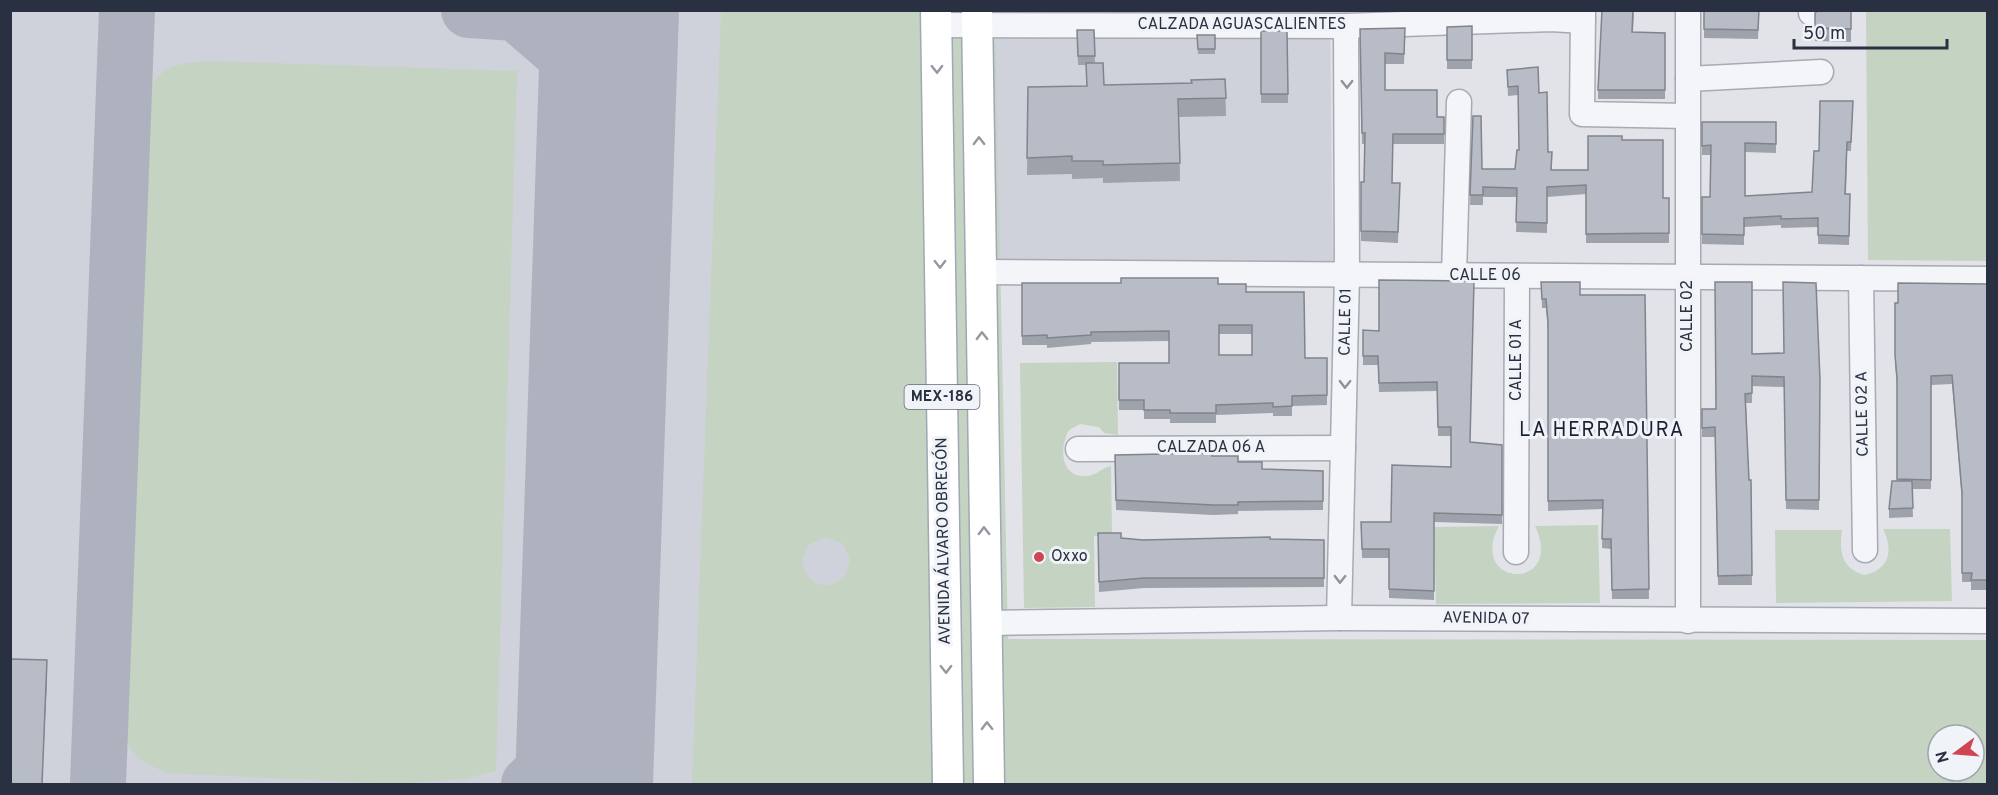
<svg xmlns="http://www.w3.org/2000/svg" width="1998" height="795" font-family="Overpass,sans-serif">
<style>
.built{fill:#cfd2db}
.green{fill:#c5d3c2;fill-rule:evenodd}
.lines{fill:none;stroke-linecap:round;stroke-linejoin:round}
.taxiway{stroke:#aeb2be;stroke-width:56}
.runway{stroke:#aeb2be;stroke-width:138}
.minor-casing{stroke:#a6aab3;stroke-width:27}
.major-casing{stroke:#a0a7b5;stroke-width:33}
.minor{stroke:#f3f5f8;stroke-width:24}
.major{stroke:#fff;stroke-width:30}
.wall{fill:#9ea2aa;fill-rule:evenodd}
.shaded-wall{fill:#81848b}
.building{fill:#b8bcc6;stroke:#81848b;stroke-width:1.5;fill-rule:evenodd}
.oneway{stroke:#9498a0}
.oneway2{stroke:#8e929c}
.poi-dot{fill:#ce4651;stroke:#f0f3f7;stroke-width:2}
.labels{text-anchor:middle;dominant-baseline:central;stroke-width:6;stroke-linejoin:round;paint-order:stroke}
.shield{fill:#f0f3f7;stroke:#656a78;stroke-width:1.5}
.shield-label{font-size:15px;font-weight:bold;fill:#293041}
.street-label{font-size:16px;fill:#293041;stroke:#f0f3f7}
.poi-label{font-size:16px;fill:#293041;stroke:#f0f3f7;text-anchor:start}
.quarter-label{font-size:20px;letter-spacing:1.5px;fill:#1b2132;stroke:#f0f3f7}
</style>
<rect width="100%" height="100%" fill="#e1e3e9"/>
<g class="built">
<path d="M10,11H914L927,784H11Z"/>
<path d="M995,11H1330L1333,262L999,261Z"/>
</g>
<g class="green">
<path d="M721,11H995L1008,639L1987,640V784H692ZM826,537L843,544L850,560L845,577C826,592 807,586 802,562L808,545ZM1938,735H1974V771H1938Z"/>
<path d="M1866,11H1987V261L1868,260Z"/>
<path d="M206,61L517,71L496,771L465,779L394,784L168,773C139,762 131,754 118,725L143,102C161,66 167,65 206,61Z"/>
<path d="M1117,362L1118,435L1104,433L1099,427L1080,424L1069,430C1060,445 1059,476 1084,476C1095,477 1101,468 1111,466L1112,535L1094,536L1095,607L1024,608L1020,363Z"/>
<path d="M1598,525L1600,603L1436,604L1434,527L1499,526C1466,588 1566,592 1535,526Z"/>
<path d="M1883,529H1950L1952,601L1776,603L1775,530H1842C1839,551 1841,568 1864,575C1889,570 1894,551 1883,529Z"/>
</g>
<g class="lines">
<g class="taxiway">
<path d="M469,10L516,13L567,57L597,108L602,125L605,154"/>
<path d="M98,784L127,10"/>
<path d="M529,784C562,756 580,723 587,680"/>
</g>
<path class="runway" d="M584,784L610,10"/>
<defs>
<g id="minor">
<path d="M1583,10L1582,114L1687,116"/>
<path d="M1811,10V13"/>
<path d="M936,25L1346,26L1551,19L1583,21"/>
<path d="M1688,79L1821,72"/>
<path d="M982,272L1988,279"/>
<path d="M1454,276L1459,102"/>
<path d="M1861,278L1865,550"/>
<path d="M1078,449L1343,448"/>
<path d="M1516,552L1517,276"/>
<path d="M1339,618L1347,275L1346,26"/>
<path d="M1688,621V10"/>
<path d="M985,623L1339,618L1988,621"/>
</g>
<g id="major">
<path d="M936,10L948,784"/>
<path d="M977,10L989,784"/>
</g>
</defs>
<use href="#minor" class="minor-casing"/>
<use href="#major" class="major-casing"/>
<use href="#minor" class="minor"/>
<use href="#major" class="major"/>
</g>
<g class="wall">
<path d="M1704,10H1759L1758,39L1704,38Z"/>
<path d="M1851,10V42L1815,41V13Z"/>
<path d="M1634,12L1633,32L1665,33V99H1598V90Z"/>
<path d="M1472,26V69H1447V27Z"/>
<path d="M1405,28L1404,64H1385V90L1437,117H1444V144H1393L1392,183H1400L1398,243L1361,241V182H1364L1365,144H1362L1360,29Z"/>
<path d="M1077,30H1094L1095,63L1104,85L1192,83L1225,79L1226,116L1179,117L1180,181L1103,183V178L1072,179V174L1027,175L1028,87L1086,86V65H1078Z"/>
<path d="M1261,31H1287L1288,103H1261Z"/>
<path d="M1197,35H1215V54H1198Z"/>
<path d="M1507,70L1539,93L1548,152L1552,170H1588L1622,140L1663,198H1669V243H1586V194L1547,197V233L1516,232L1517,197H1483V205H1470L1473,116L1482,169H1515L1519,150L1518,95L1508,96Z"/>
<path d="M1853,101L1851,151H1847L1846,194H1850L1849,245L1818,244V227L1781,228V225L1744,227V245L1702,244V197H1710L1711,155H1702V122H1776V153L1745,152V196L1812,192L1819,151Z"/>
<path d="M1379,280L1470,442L1502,445V524L1434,522V600L1389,598V558H1362L1361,522H1391L1451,467V436H1438L1437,391L1379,392L1378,365H1363V330L1379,331Z"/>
<path d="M1541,282L1580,295H1645L1649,599H1612L1611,549L1602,548L1603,509L1548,511V332L1546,308H1542Z"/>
<path d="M1022,283L1218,284L1246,292L1305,358H1327V405L1292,406V416H1273V413L1216,415V423H1170V419H1144V410H1119V363H1169V341L1091,342V344L1047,348V345H1022ZM1219,334H1252V355H1219Z"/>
<path d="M1988,284V590H1971V582H1962V501L1952,384L1931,385V489H1912L1913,517L1889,518V509L1897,481V387L1895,364V303Z"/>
<path d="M1752,354L1820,380L1819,510L1786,509L1784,387L1752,386V403H1746L1749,480H1751L1752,585H1718L1715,437H1702V409H1716Z"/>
<path d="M1115,455L1212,456L1262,469L1323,471V510L1238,511V514L1213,515L1116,510Z"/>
<path d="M1098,533L1121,538L1143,540L1270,539L1324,540V587L1144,588L1099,592Z"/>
</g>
<path class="shaded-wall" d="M47,660V678L42,784Z"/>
<g class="building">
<path d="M1602,10H1633L1632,32L1665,33V90H1598Z"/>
<path d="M1704,10H1759L1758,30L1704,29Z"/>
<path d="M1819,10H1851V29L1815,28V13Z"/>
<path d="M1472,26V60H1447V27Z"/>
<path d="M1405,28L1404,54L1385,53V90H1437V117H1444V134H1393L1392,183H1400L1398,232L1361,231V182H1364L1365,133H1362L1360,29Z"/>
<path d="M1077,30H1094L1095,56H1078Z"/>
<path d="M1261,31H1287L1288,94H1261Z"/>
<path d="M1197,35H1215V49H1198Z"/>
<path d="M1086,63H1103L1104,85L1192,83L1191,80L1225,79L1226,98L1178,99L1180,163L1103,165V161H1072V156L1027,158L1028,87L1087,86Z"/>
<path d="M1538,67L1539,93L1547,92L1548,152H1552L1551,170H1588V136H1622V140H1663V198H1669V233L1586,234V185L1547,187V223L1516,222L1517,188L1483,187V195H1470L1473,116H1481L1482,169H1515L1517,150H1519L1518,86L1508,87L1507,70Z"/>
<path d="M1820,101H1853L1851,142H1847L1845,194H1850L1849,236L1818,235V218L1781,219V216L1744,218V235L1702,234V197H1710L1711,145L1702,146V122H1776V144L1745,143V196L1812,192L1814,151H1819Z"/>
<path d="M1121,278H1218V284H1246V292H1304L1305,358H1327V395L1292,396V406L1273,407V403L1216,405V413H1170V410H1144V400H1119V363H1169V331L1091,332V335L1047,338V335L1022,336V283H1121ZM1219,325H1252V355H1219Z"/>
<path d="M1379,280L1474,281L1470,442L1502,445V515L1434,513V591L1389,589V549H1362L1361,522H1391L1392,465L1451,467V427H1438L1437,382L1379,383L1378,356H1363V330L1379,331Z"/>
<path d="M1541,282H1580V295H1645L1649,589L1612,590L1611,539H1602L1603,500L1548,501V322L1546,299H1542Z"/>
<path d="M1715,282H1752V354L1784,353L1783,282L1816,283L1820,380L1819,500H1786L1784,377L1752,376V393L1745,394L1749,480H1751L1752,575L1718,576L1715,427L1702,428V409H1716Z"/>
<path d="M1898,283L1988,284V580H1971L1972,573H1962V493L1952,375L1931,376V480L1897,479V378L1895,355V303H1898Z"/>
<path d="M1212,453V456H1238V462H1262V469L1323,471V501L1238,502V505H1213L1116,500L1115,455Z"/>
<path d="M1892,481H1912L1913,508L1889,509Z"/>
<path d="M1098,533H1121V538L1143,540L1270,537V539L1324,540V578H1144L1099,582Z"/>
<path d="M10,659L47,660L42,784H10Z"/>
</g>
<defs><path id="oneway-chevron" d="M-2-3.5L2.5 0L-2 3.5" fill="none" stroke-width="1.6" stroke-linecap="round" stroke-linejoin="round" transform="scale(1.5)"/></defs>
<g class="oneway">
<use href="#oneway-chevron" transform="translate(937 69) rotate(89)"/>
<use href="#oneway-chevron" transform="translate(979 141) rotate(-91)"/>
<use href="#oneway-chevron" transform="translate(940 264) rotate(89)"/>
<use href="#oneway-chevron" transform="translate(982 336) rotate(-91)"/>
<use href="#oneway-chevron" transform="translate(984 531) rotate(-91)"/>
<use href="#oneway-chevron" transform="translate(946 669) rotate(89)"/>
<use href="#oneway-chevron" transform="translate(987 726) rotate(-91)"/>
</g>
<g class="oneway2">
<use href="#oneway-chevron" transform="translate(1347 84) rotate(90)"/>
<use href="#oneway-chevron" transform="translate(1345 384) rotate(91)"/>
<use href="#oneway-chevron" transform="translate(1340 579) rotate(91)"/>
</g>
<circle class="poi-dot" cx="1039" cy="557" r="6"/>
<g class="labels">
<rect class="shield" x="904.5" y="385" width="75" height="24" rx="4.5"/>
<g class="shield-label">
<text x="942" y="397">MEX-186</text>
</g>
<g class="street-label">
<text x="1242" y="25">CALZADA AGUASCALIENTES</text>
<text x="1485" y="276">CALLE 06</text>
<text transform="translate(1688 316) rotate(-90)">CALLE 02</text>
<text transform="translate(1346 322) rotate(-89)">CALLE 01</text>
<text transform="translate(1517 360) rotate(-90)">CALLE 01 A</text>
<text transform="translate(1863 414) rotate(-91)">CALLE 02 A</text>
<text x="1211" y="448">CALZADA 06 A</text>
<text transform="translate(944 541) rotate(-91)">AVENIDA ÁLVARO OBREGÓN</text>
<text transform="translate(1486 619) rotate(1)">AVENIDA 07</text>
</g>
<g class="poi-label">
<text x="1051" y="557">Oxxo</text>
</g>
<g class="quarter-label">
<text x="1602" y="431">LA HERRADURA</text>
</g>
</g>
<rect width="1998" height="795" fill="none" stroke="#293041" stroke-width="24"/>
<g transform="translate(1956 753) rotate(254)"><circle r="28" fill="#f0f3f7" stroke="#a0a5ae" stroke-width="1.5"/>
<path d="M0-4.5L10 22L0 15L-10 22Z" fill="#ce4651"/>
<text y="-9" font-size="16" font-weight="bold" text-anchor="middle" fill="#293041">N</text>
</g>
<path d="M1794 39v9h153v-9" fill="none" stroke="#293041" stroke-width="3"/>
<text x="1803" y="39" font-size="18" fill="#293041" stroke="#f0f3f7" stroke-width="4.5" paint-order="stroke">50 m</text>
</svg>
